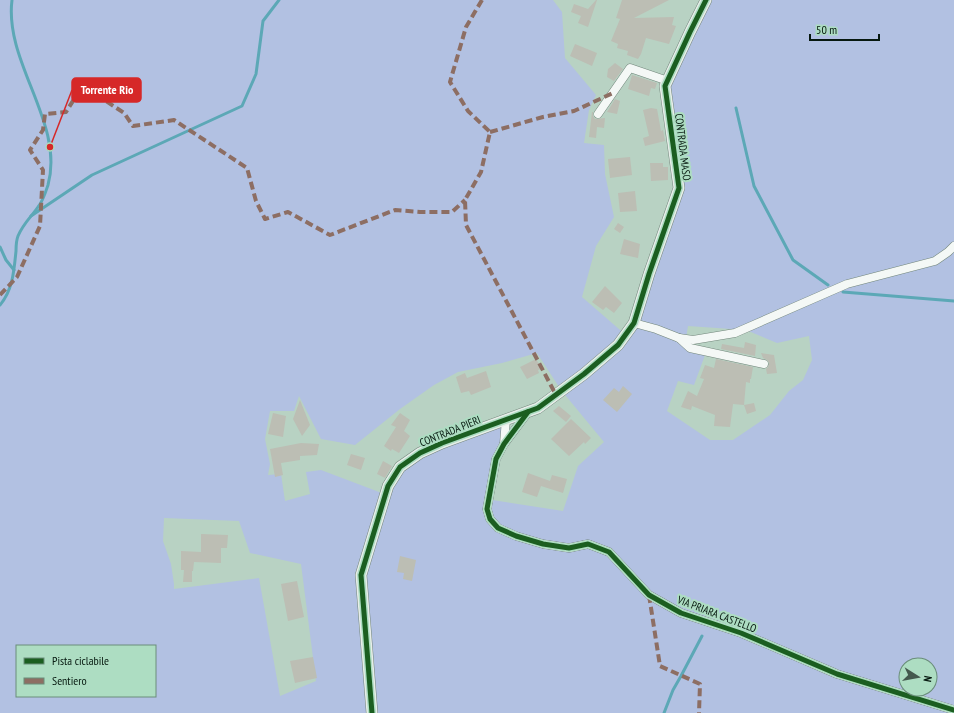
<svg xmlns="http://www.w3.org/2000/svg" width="954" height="713" font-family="'PT Sans Narrow',sans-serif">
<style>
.green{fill:#b2c1e2;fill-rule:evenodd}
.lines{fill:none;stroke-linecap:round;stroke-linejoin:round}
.stream{stroke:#5ca8b6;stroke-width:3}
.building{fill:#bcbeb4}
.street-casing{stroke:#72867b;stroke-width:9}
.secondary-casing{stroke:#72867b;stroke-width:12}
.street{stroke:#f4f8f6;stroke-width:8}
.secondary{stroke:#e7ede9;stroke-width:11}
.quiet{stroke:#8d6e63;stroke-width:4;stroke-dasharray:8 4;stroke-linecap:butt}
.cycleway-casing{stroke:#adddc2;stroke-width:8}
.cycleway{stroke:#1b5e20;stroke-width:5}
.labels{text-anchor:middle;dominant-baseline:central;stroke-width:4;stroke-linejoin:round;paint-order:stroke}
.street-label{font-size:11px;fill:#06180f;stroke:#adddc2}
.leader{fill:none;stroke:#d62828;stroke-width:1.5}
.callout-dot{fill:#d62828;stroke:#adddc2;stroke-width:1.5}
.callout{fill:#d62828;stroke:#d62828;stroke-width:1.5}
.callout-label{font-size:12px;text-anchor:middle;font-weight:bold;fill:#fff}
</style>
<rect width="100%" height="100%" fill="#b8d2c3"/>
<path class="green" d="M0,0H553L562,12L565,58L596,95L589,110L584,143L604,145L605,174L614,217L596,246L582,297L627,336L681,193L667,87L707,0H954V713H0ZM688,326L746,330L777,343L809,336L812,360L803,380L789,391L770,415L733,440H710L667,411L678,381L694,385L705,355L685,344ZM537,353L561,390L604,442L578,466L563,511L486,499L512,428L498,423L414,457L387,495L321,470L306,472L310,494L285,501L281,474L268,475L270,464L265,439L270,411H294L299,396L321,439L355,445L400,409L434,385L458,372L502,363ZM164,518L239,521L250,553L301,564L316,681L280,696L259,578L174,589V584L171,564L163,541ZM17,646H155V696H17ZM906,665H930V689H906Z"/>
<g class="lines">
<g class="stream">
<path d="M736,108L754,186L793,260L828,285"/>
<path d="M31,216L92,175L242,106L256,74L263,21L279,0"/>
<path d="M0,247L6,260L14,270"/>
<path d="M843,292L954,301"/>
<path d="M0,305C13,290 14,270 16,251C16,246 16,241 18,236C23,224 31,217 38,207C43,201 46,191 48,185C65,123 4,63 12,0"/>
<path d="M664,713L673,690L681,676L702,636"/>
</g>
</g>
<g class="building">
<path d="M596,0H597L588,27L578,23L581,16L571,12L574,4L588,9Z"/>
<path d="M622,0H669L634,18L674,17L672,25L676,26L669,44L646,38L641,54L638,59L627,55L628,51L617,48L618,44L611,41L620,19L616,18Z"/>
<path d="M575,44L597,53L592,66L570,56Z"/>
<path d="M615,63L623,69L614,81L607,77L608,69Z"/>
<path d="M632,75L657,83L655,89L651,88L649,96L628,89Z"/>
<path d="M615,99L620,101L617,114L607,112Z"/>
<path d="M651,108L657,109L661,131L663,130L665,141L645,146L643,138L649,136L643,110Z"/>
<path d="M592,112H593V116L595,119L605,118L604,128L597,127L596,138L589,137Z"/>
<path d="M630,157L632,175L610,178L608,159Z"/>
<path d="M650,163H663V167H668V180L651,181Z"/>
<path d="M635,191L637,211L620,212L618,193Z"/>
<path d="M618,223L624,227L620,233L614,229Z"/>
<path d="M624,239L640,244L638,258L620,254Z"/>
<path d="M605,286L622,303L614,313L606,307L603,310L592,302Z"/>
<path d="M745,342L756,345L755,356L721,349L722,344L744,348Z"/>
<path d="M761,353L774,355L777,373L767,374L766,369L768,367L769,363L767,360L763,358Z"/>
<path d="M536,359L542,369L538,370L539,373L527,379L520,367Z"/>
<path d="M716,359L753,367L751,379H750V383L746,382L744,405L733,404L730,427L714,426L715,415L692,406L691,410L681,407L688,391L697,396L704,379L700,378L705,365L714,368Z"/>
<path d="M486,371L491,387L471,395L469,391L461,393L456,377L465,373L467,378Z"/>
<path d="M623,386L632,394L617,412L603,400L614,388L619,392Z"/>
<path d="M300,400L310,425L302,436L293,419Z"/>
<path d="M754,403L756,411L747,414L744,405Z"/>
<path d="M559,406L571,416L566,422L553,411Z"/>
<path d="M273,413L286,416L283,437L268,434Z"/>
<path d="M400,413L410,420L404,431L410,436L399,453L392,449L391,451L384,446L396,427L391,425Z"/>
<path d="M571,419L591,438L585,444L584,442L569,456L551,439Z"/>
<path d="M301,443L319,444L317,455L300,456V460L281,463L283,475L275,477L270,449Z"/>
<path d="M351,454L365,458L361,470L347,465Z"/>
<path d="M383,461L392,466L385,478L377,474Z"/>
<path d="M528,473L550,481L552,475L567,479L563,493L541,486L537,497L522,492Z"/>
<path d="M201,534L228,535L227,548H221V563L194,562L193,571H192V582H183L184,570H181V551L201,552Z"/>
<path d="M400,556L416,560L412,581L403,579L404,573L397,572Z"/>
<path d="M297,581L304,617L288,621L281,584Z"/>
<path d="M313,657L317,678L295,683L290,661Z"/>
</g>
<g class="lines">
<defs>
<g id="street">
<path d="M598,114L630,68L668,81"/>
<path d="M634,323L656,329L679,338L690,348L764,364"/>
<path d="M679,338L693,340L735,333L847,284L935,261L948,252L954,246"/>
<path d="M528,412L504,444L496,459L487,509L490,519L498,528L516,536L543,544L569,548L588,544L609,552L649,595L681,613L741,633L837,674L954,710"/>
<path d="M504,444L506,419"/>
</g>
<path id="secondary" d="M372,713L361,575L388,486L400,467L420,453L442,443L538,408L584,374L618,345L634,323L649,274L679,188L665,86L690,32L706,0"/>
</defs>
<use href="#street" class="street-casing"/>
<use href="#secondary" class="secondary-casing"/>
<use href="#street" class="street"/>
<use href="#secondary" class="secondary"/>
<g class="quiet">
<path d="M482,0L466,27L450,82L468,111L490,132L481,172L465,200L466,225L556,395"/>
<path d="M490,132L543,117L574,111L613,93"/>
<path d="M0,295L17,277L40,226L43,170L30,150L43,130L45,114L66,112L78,93L91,91L124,113L133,126L174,120L247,168L256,201L265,219L288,212L330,235L395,210L420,212H452L465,200"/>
<path d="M649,595L660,666L700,684L699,713"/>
</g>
<defs>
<g id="cycleway">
<path d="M528,412L504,444L496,459L487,509L490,519L498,528L516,536L543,544L569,548L588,544L609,552L649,595L681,613L741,633L837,674L954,710"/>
<path d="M372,713L361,575L388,486L400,467L420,453L442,443L538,408L584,374L618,345L634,323L649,274L679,188L665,86L690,32L706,0"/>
</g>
</defs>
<use href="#cycleway" class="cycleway-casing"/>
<use href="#cycleway" class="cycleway"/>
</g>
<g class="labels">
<g class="street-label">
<text transform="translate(683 147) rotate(83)">CONTRADA MASO</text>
<text transform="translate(450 431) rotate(-22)">CONTRADA PIERI</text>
<text transform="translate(717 614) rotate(21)">VIA PRIARA CASTELLO</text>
</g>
</g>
<path class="leader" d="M50 147L72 90"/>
<circle class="callout-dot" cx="50" cy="147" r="4"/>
<rect class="callout" x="72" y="78" width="69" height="24" rx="4"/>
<g class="callout-label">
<text x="107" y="94">Torrente Rio</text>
</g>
<rect x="16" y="645" width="140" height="52" fill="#adddc2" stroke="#6a8e7a"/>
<rect x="24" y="658" width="20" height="6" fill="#1b5e20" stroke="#6a8e7a"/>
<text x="52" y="665" font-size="12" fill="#06180f">Pista ciclabile</text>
<rect x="24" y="678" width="20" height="6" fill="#8d6e63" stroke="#6a8e7a"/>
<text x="52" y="685" font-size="12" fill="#06180f">Sentiero</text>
<g transform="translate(918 677) rotate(101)"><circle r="19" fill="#adddc2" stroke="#6a8e7a"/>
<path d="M0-3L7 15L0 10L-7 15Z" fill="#44594e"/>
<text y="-6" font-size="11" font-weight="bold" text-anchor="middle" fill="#06180f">N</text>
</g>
<path d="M810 34v6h69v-6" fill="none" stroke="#06180f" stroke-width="2"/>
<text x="816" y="34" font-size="12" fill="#06180f" stroke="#adddc2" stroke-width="3" paint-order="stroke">50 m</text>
</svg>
